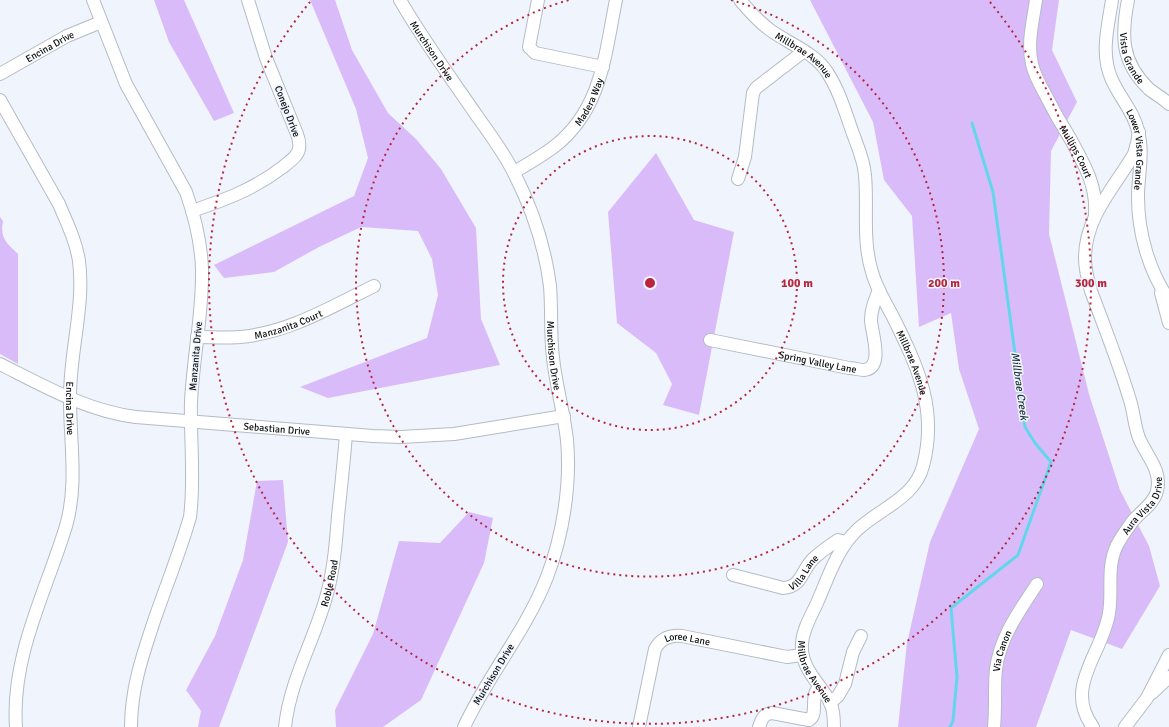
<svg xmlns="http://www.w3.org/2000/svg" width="1169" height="727" font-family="Signika,sans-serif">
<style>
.green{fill:#dabbfa}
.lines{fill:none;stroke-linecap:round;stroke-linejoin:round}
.stream{stroke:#64d6eb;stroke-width:3}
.minor-casing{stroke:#b3bbc7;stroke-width:14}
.minor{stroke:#fff;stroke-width:12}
.ring{fill:none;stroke:#b7263d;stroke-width:2;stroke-dasharray:2 4}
.labels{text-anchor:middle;stroke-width:3;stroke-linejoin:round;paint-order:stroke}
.street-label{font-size:10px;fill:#0b0e12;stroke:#f0f5fd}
.water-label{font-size:11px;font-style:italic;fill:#1b3034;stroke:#f0f5fd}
.centre{fill:#b7263d;stroke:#f0f5fd;stroke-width:2}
.ring-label{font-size:12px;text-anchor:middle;font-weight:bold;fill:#b7263d;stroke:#f0f5fd;stroke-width:3;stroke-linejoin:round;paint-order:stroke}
</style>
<rect width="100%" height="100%" fill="#f0f5fd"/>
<!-- green -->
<path class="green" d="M154,0H184L234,113L214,121L169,42Z
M310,0H335L352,50L388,113L416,139L441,169L476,228L481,319L500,365L328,398L300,387L427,338L438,295L432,259L418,231L361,227L319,247L274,272L224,278L214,265L354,196L368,158L356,109Z
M810,0H1059L1052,50L1077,102L1051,151L1049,234L1089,394L1120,490L1149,546L1160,586L1122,649L1071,630L1036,727H898L907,643L930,542L979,429L959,369L951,313L919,327L912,216L884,180L873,122Z
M656,153L694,220L734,232L699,415L663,405L672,384L656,353L617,323L608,212Z
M0,217L3,221C0,239 6,242 18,254V364L0,354Z
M283,480L288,542L219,727H198L201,711L186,690L215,636L243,560L257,481Z
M469,512L493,518L484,563L421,700L383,727H336L335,710L373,634L399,541L440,543Z"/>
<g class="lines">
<!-- stream -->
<path class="stream" d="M950,727L953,721L957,677L951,608L1018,555L1051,462L1035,443L1025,427L993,192L972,123"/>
<!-- minor casing -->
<g class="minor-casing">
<g id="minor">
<path d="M93,0L126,84L186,192C195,217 201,242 202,269C203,313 193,358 191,402C190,440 195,479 190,517C180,552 166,586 154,621C142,657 131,689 131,727"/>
<path id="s1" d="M400,0C423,40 451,78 477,116C490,134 504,153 514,173C532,208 545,247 550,286C552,310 550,334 553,358C556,386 564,413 567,440C571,485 563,535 547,577C526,631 488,675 464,727"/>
<path d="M538,0L529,47L535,53L603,67"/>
<path id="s2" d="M740,0C749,11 758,21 770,30C788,43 815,53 827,72C839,90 845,111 852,131C857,145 864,160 865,175C868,207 862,240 872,272C876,288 886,303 893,317C918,367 938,410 923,466C915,498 879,509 857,530C837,549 828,578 817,603C811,616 803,629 802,643C800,668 819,682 830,702C834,710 834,719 834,727"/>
<path id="s3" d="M1036,0C1033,21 1027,43 1032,64C1034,74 1039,83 1044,92C1052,108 1061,124 1071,140C1084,164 1097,185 1095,214"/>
<path id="s4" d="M1112,0C1108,27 1100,54 1112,80C1120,98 1134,112 1138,131C1144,153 1138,175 1138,197C1138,233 1149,271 1169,300"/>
<path id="s5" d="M1128,0C1121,36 1121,62 1149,89C1155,94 1163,98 1169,104"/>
<path id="s6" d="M0,74L67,36L101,22"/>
<path id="s7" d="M0,100L59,204C67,223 76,241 79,261C85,307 69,354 70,400C70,442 78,485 66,526C46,592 11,656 16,727"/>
<path id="s8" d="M514,172C528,164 542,156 555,146C602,109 605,54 616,0"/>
<path d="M738,179L745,157L753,93L756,88L804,51"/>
<path d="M192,211C227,199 254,189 283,167C289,162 298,156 299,149C300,143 299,139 297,134L266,58L248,0"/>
<path d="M1161,293L1169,323"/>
<path id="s9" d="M197,337C211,337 226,338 240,337C288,333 331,307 374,286"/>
<path id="s10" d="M710,340L849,368C854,368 859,370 864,370C885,368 871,331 871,320C871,309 875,300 879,290"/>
<path id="s11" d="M0,364C44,386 87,411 136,417L373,436L401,437L454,434L564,416"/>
<path id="s12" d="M733,575L783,588C802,587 801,571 813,559C820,552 829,546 838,540L846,542"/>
<path d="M1152,693L1169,677"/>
<path d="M830,703L838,696L845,684L853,652L861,636"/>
<path id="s13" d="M285,727C290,680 315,639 327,594C334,568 336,542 338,516C341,488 344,461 346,434"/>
<path id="s14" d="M639,727L655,649C661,638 670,635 682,636L787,657L802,655"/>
<path d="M759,727C762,719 763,714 772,713L809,720C819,714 809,698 819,687"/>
<path id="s15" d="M994,727C996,708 994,688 996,669C1000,637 1020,610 1037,584"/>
<path id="s16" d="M1093,727C1063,687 1103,653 1109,613C1113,590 1106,568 1117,545C1121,537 1127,529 1132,522C1140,512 1154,504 1157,491C1162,470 1147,457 1139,438C1134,425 1134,411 1129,397C1118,361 1104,326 1091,291C1088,281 1085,269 1085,258C1085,217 1114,188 1134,154L1137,143L1139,132"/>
<path d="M1125,727L1147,698L1169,655"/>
</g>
</g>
<!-- minor -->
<use href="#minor" class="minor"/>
</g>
<!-- distance rings -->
<g class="ring">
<circle cx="650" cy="283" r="147"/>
<path d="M731 0A294 294 0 1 1 569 0"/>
<path d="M990 2A441 441 0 1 1 310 2"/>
</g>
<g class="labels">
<!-- street labels -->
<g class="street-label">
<text dy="4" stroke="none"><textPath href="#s6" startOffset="57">Encina Drive</textPath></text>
<text dy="4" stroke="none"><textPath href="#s1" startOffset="60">Murchison Drive</textPath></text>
<text dy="4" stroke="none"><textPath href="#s2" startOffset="85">Millbrae Avenue</textPath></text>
<text dy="4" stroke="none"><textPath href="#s5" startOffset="60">Vista Grande</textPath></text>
<text dy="4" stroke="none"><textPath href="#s8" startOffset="105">Madera Way</textPath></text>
<text transform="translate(288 111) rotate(69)" y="4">Conejo Drive</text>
<text dy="4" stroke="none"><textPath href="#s4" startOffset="157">Lower Vista Grande</textPath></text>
<text dy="4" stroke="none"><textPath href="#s3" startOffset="163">Mullins Court</textPath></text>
<text dy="4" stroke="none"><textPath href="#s9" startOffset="93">Manzanita Court</textPath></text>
<text transform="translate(195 356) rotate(-85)" y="4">Manzanita Drive</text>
<text dy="4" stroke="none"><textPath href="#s1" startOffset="396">Murchison Drive</textPath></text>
<text dy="4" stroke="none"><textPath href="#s10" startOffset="110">Spring Valley Lane</textPath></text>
<text dy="4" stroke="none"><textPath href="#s2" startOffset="421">Millbrae Avenue</textPath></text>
<text dy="4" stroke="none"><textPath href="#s7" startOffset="328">Encina Drive</textPath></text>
<text dy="4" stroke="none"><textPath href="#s11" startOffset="288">Sebastian Drive</textPath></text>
<text dy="4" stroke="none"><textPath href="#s16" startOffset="238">Aura Vista Drive</textPath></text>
<text dy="4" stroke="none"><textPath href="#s12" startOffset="79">Villa Lane</textPath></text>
<text dy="4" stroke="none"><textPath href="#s13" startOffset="151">Roble Road</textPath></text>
<text dy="4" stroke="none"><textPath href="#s14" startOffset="117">Loree Lane</textPath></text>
<text dy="4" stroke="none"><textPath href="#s15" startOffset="77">Via Canon</textPath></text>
<text dy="4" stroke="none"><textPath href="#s2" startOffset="780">Millbrae Avenue</textPath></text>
<text transform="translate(493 674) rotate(-59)" y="4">Murchison Drive</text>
</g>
<!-- water labels -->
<g class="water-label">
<text transform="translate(1020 386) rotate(82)" y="4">Millbrae Creek</text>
</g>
</g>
<circle cx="650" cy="283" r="6" class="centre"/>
<g class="ring-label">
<text x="797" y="287">100 m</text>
<text x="944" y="287">200 m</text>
<text x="1091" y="287">300 m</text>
</g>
</svg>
